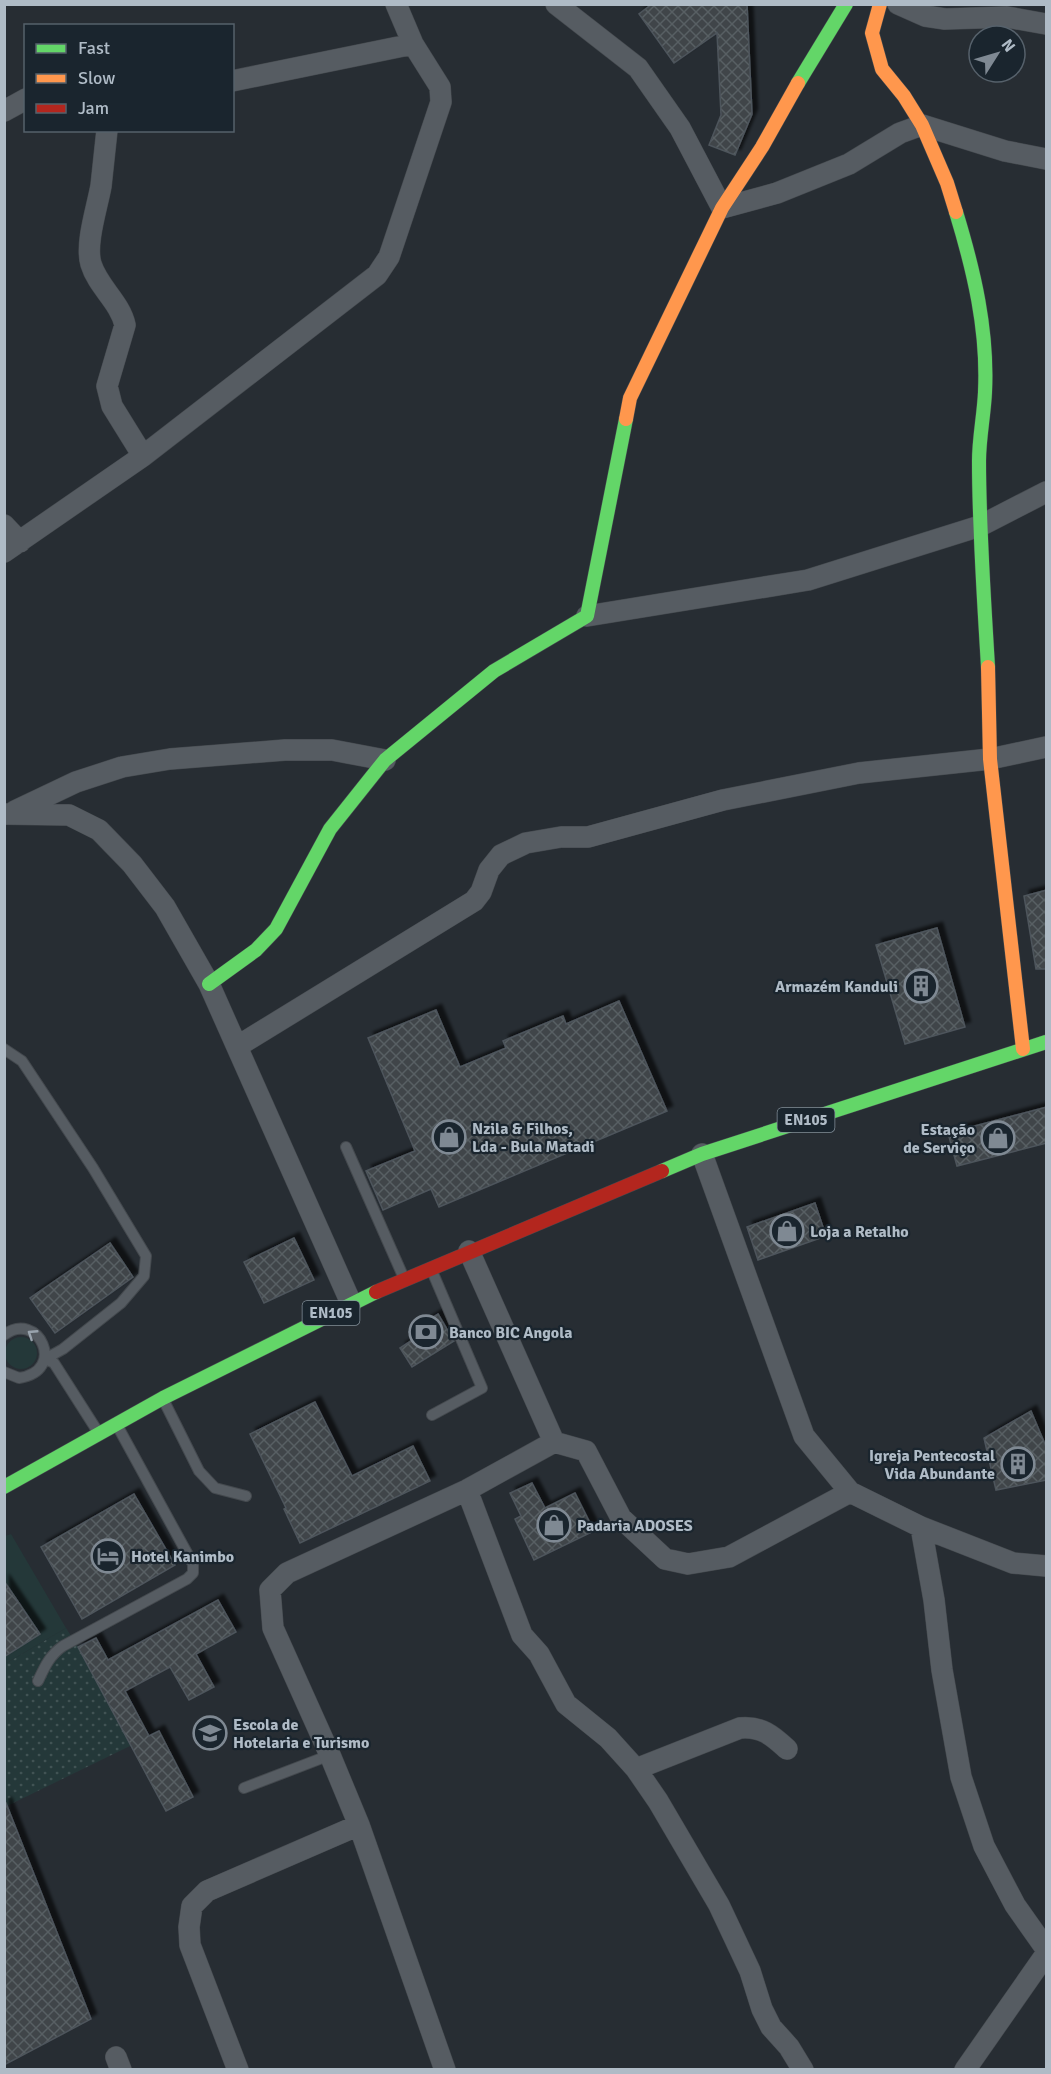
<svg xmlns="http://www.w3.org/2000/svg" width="1051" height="2074" font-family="Signika,sans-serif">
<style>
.grass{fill:url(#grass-dots)}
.green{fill:#243839}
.building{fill:url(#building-cross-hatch);stroke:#4e555c;stroke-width:1.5;filter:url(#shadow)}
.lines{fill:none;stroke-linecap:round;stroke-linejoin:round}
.lane-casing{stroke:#44494e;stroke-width:12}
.street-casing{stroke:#44494e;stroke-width:22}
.fast-casing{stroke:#44494e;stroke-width:15}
.slow-casing{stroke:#44494e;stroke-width:15}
.jam-casing{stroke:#44494e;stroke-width:15}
.lane{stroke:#565c62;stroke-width:10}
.street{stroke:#565c62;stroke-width:21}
.fast{stroke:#63d668;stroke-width:14}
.slow{stroke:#ff974d;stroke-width:14}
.jam{stroke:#b3261e;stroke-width:14}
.oneway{stroke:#99a3ad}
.labels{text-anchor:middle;stroke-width:4.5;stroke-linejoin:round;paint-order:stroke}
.shield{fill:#1a252e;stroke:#828e98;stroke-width:1.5}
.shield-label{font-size:15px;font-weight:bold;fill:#afbbc6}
.poi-label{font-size:16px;font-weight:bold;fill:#afbbc6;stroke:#1a252e;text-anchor:start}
</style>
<defs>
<pattern id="grass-dots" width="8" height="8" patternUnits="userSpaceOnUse" patternTransform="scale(1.5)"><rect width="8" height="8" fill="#243839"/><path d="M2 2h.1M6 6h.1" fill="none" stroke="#415354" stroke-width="1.8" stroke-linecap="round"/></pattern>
<pattern id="building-cross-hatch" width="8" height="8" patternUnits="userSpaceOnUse" patternTransform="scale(1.5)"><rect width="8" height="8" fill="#3f454a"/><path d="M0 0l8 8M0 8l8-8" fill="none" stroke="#585e63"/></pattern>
<filter id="shadow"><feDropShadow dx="5.5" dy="-5.5" stdDeviation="1.5" flood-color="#0009"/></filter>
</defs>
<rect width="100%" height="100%" fill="#272d33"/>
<!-- grass -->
<path class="grass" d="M66,1628L78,1647L132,1745L7,1806L5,1800V1664Z"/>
<!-- green -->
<path class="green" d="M5 1353a16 16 0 1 1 32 0a16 16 0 1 1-32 0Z
M11,1534L66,1628L5,1664L4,1657L39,1634L5,1581V1536Z"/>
<!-- building -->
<path class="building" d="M652,4H747L752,114L735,155L709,145L721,115L717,33L674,63L639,14Z
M1047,890V969H1036L1024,896Z
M937,928L965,1027L905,1044L876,945Z
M619,1001L667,1111L439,1207L431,1189L383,1210L366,1171L415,1151L368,1038L436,1010L460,1067L506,1048L503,1041L563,1016L566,1024Z
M1047,1107V1143L957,1166L948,1133Z
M815,1203L826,1236L758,1260L747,1227Z
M294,1238L314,1280L264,1303L244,1262Z
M110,1243L133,1277L55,1333L30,1298Z
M438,1314L454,1341L412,1367L400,1348L414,1339L409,1332Z
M315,1402L352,1476L413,1446L430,1481L300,1543L284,1509L286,1508L250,1434Z
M1031,1411L1047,1449V1480L996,1490L984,1438Z
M532,1483L545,1508L575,1493L594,1531L534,1560L515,1519L521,1516L510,1493Z
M134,1494L175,1565L82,1619L41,1547Z
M4,1581L40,1634L4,1657Z
M218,1600L236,1632L196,1654L214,1687L189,1700L170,1667L125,1691L149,1736L159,1731L193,1797L166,1811L78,1647L96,1638L108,1660Z
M6,1803L91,2019L4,2065V1804Z"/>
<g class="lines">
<!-- lane casing -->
<g class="lane-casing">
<path id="lane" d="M4,1049L22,1061L93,1168L146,1256L144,1276L121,1303L63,1349L45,1359L54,1363L98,1432
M346,1147L403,1276
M4,1335C38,1309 68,1371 19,1378L4,1372
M164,1401L199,1471L215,1488L246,1496
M432,1415L482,1388L432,1271
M38,1681C45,1666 50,1655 63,1646L187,1579L193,1573V1564L118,1427
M244,1788L330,1755"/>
</g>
<!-- street casing -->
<g class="street-casing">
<path id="street" d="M556,4L638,68L680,128L722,208L777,193L849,164L900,133L922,125L1005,151L1046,159
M898,4L925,16L945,19L1007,17L1046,24
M232,81L413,44
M4,111L26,99
M107,130C105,149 103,168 101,186C97,208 85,244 91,264C98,287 120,302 125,325L107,386L112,406L143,456
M4,525L20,542
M4,552L143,456L377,275L389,257L441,102L440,87L413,44L396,4
M587,616L808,580L980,526L1046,492
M15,811L76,782L122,767L170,759L285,750H332L385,760
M4,814L69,815L99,830L132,864L165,907L209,984L351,1303
M238,1046L474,901L481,892L489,870L501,855L526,843L561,837H588L723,800L859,773L990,759L1046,747
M702,1154L804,1436L850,1492L921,1527L1013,1563L1046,1566
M469,1251L554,1442L586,1451L621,1518L665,1559L688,1564L729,1557L850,1492
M467,1490L522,1635L539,1654L566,1704L608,1738L636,1769L658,1801L719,1905L750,1971L762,2009L771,2027L789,2047L803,2070
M921,1527L934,1600L942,1670L961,1777L984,1846L1015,1905L1046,1949
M636,1769L740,1728C761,1726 772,1735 787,1749
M116,2057L121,2070
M238,2070L190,1945L189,1927L192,1906L207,1891L359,1825
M445,2070L359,1825L330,1755L273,1628L270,1590L287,1573L467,1490L554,1442
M965,2070L1046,1954"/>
</g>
<!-- fast casing -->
<g class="fast-casing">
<path id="fast" d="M798,83L846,4
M956,212C974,271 988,330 985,392C984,415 979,438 979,461C979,529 984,598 988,667
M209,984L256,950L276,929L330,829L385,760L494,671L587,616L626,419
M662,1171L702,1154L1046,1042
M4,1487L163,1398L376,1292"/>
</g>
<!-- slow casing -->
<g class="slow-casing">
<path id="slow" d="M880,4L872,33L882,69L904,96L922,125L947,183L956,212
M626,419L630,398L722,208L762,147L798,83
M988,667L990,759L1023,1049"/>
</g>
<!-- jam casing -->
<g class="jam-casing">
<path id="jam" d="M376,1292L662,1171"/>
</g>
<!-- lane -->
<use href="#lane" class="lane"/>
<!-- street -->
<use href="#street" class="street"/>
<!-- fast -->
<use href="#fast" class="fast"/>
<!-- slow -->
<use href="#slow" class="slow"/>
<!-- jam -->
<use href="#jam" class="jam"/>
</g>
<!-- one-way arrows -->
<defs><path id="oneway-chevron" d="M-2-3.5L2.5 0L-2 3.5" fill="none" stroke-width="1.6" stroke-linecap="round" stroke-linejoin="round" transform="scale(1.5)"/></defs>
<use class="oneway" href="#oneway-chevron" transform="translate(32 1334) rotate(-147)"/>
<!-- icons -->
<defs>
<g id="building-ring" transform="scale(1.725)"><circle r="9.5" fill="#1a252e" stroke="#7f8993" stroke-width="1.5"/><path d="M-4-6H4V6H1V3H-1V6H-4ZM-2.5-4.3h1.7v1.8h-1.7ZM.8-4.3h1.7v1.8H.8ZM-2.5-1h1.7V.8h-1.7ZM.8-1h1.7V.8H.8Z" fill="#7f8993"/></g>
<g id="shop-ring" transform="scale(1.725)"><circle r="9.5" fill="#1a252e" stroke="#7f8993" stroke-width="1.5"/><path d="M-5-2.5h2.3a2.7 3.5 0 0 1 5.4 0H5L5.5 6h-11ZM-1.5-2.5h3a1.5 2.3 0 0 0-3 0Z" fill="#7f8993"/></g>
<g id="bank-ring" transform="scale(1.725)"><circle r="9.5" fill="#1a252e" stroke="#7f8993" stroke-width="1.5"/><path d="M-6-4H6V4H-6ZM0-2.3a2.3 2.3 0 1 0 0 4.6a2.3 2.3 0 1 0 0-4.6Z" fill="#7f8993"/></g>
<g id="hotel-ring" transform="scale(1.725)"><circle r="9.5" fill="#1a252e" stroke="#7f8993" stroke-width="1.5"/><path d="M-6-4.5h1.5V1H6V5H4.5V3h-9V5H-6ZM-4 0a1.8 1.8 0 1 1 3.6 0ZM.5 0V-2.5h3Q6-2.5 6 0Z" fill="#7f8993"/></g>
<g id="school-ring" transform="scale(1.725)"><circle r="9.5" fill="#1a252e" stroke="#7f8993" stroke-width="1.5"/><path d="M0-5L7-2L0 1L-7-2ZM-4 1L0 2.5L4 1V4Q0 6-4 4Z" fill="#7f8993"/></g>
</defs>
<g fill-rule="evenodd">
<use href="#building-ring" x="921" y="986"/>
<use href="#shop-ring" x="449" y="1137"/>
<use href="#shop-ring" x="998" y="1138"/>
<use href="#shop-ring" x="787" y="1231"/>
<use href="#bank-ring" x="426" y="1332"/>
<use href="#building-ring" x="1018" y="1464"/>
<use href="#shop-ring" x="554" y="1525"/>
<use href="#hotel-ring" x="108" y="1556"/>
<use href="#school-ring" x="210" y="1733"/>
</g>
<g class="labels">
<!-- shield labels -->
<g class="shield">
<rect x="777.5" y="1108" width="57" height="24" rx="4.5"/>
<rect x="302.5" y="1301" width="57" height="24" rx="4.5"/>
</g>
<g class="shield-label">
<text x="806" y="1125">EN105</text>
<text x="331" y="1318">EN105</text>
</g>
<!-- poi labels -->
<g class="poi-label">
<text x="898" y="992" text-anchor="end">Armazém Kanduli</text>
<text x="472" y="1134">Nzila &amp; Filhos,<tspan x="472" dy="18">Lda - Bula Matadi</tspan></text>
<text x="975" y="1135" text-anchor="end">Estação<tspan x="975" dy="18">de Serviço</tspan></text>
<text x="810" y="1237">Loja a Retalho</text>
<text x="449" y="1338">Banco BIC Angola</text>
<text x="995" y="1461" text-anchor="end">Igreja Pentecostal<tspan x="995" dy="18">Vida Abundante</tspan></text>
<text x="577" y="1531">Padaria ADOSES</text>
<text x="131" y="1562">Hotel Kanimbo</text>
<text x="233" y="1730">Escola de<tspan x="233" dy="18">Hotelaria e Turismo</tspan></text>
</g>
</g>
<!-- border -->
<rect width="1051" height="2074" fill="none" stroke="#afbbc6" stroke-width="12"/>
<!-- legend -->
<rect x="24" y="24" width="210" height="108" fill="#1a252e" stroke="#56616b" stroke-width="1.5"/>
<rect x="36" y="44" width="30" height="9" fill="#63d668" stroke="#56616b" stroke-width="1.5"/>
<text x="78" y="54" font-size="18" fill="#afbbc6">Fast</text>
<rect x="36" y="74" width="30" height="9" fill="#ff974d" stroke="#56616b" stroke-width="1.5"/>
<text x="78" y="84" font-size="18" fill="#afbbc6">Slow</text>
<rect x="36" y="104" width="30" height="9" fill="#b3261e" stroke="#56616b" stroke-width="1.5"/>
<text x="78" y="114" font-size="18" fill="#afbbc6">Jam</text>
<!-- north arrow -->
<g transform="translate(997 54) rotate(53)"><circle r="28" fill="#1a252e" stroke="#56616b" stroke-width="1.5"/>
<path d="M0-4.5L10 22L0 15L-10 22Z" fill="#7f8993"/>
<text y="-9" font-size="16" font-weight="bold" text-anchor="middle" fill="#afbbc6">N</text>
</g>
</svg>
